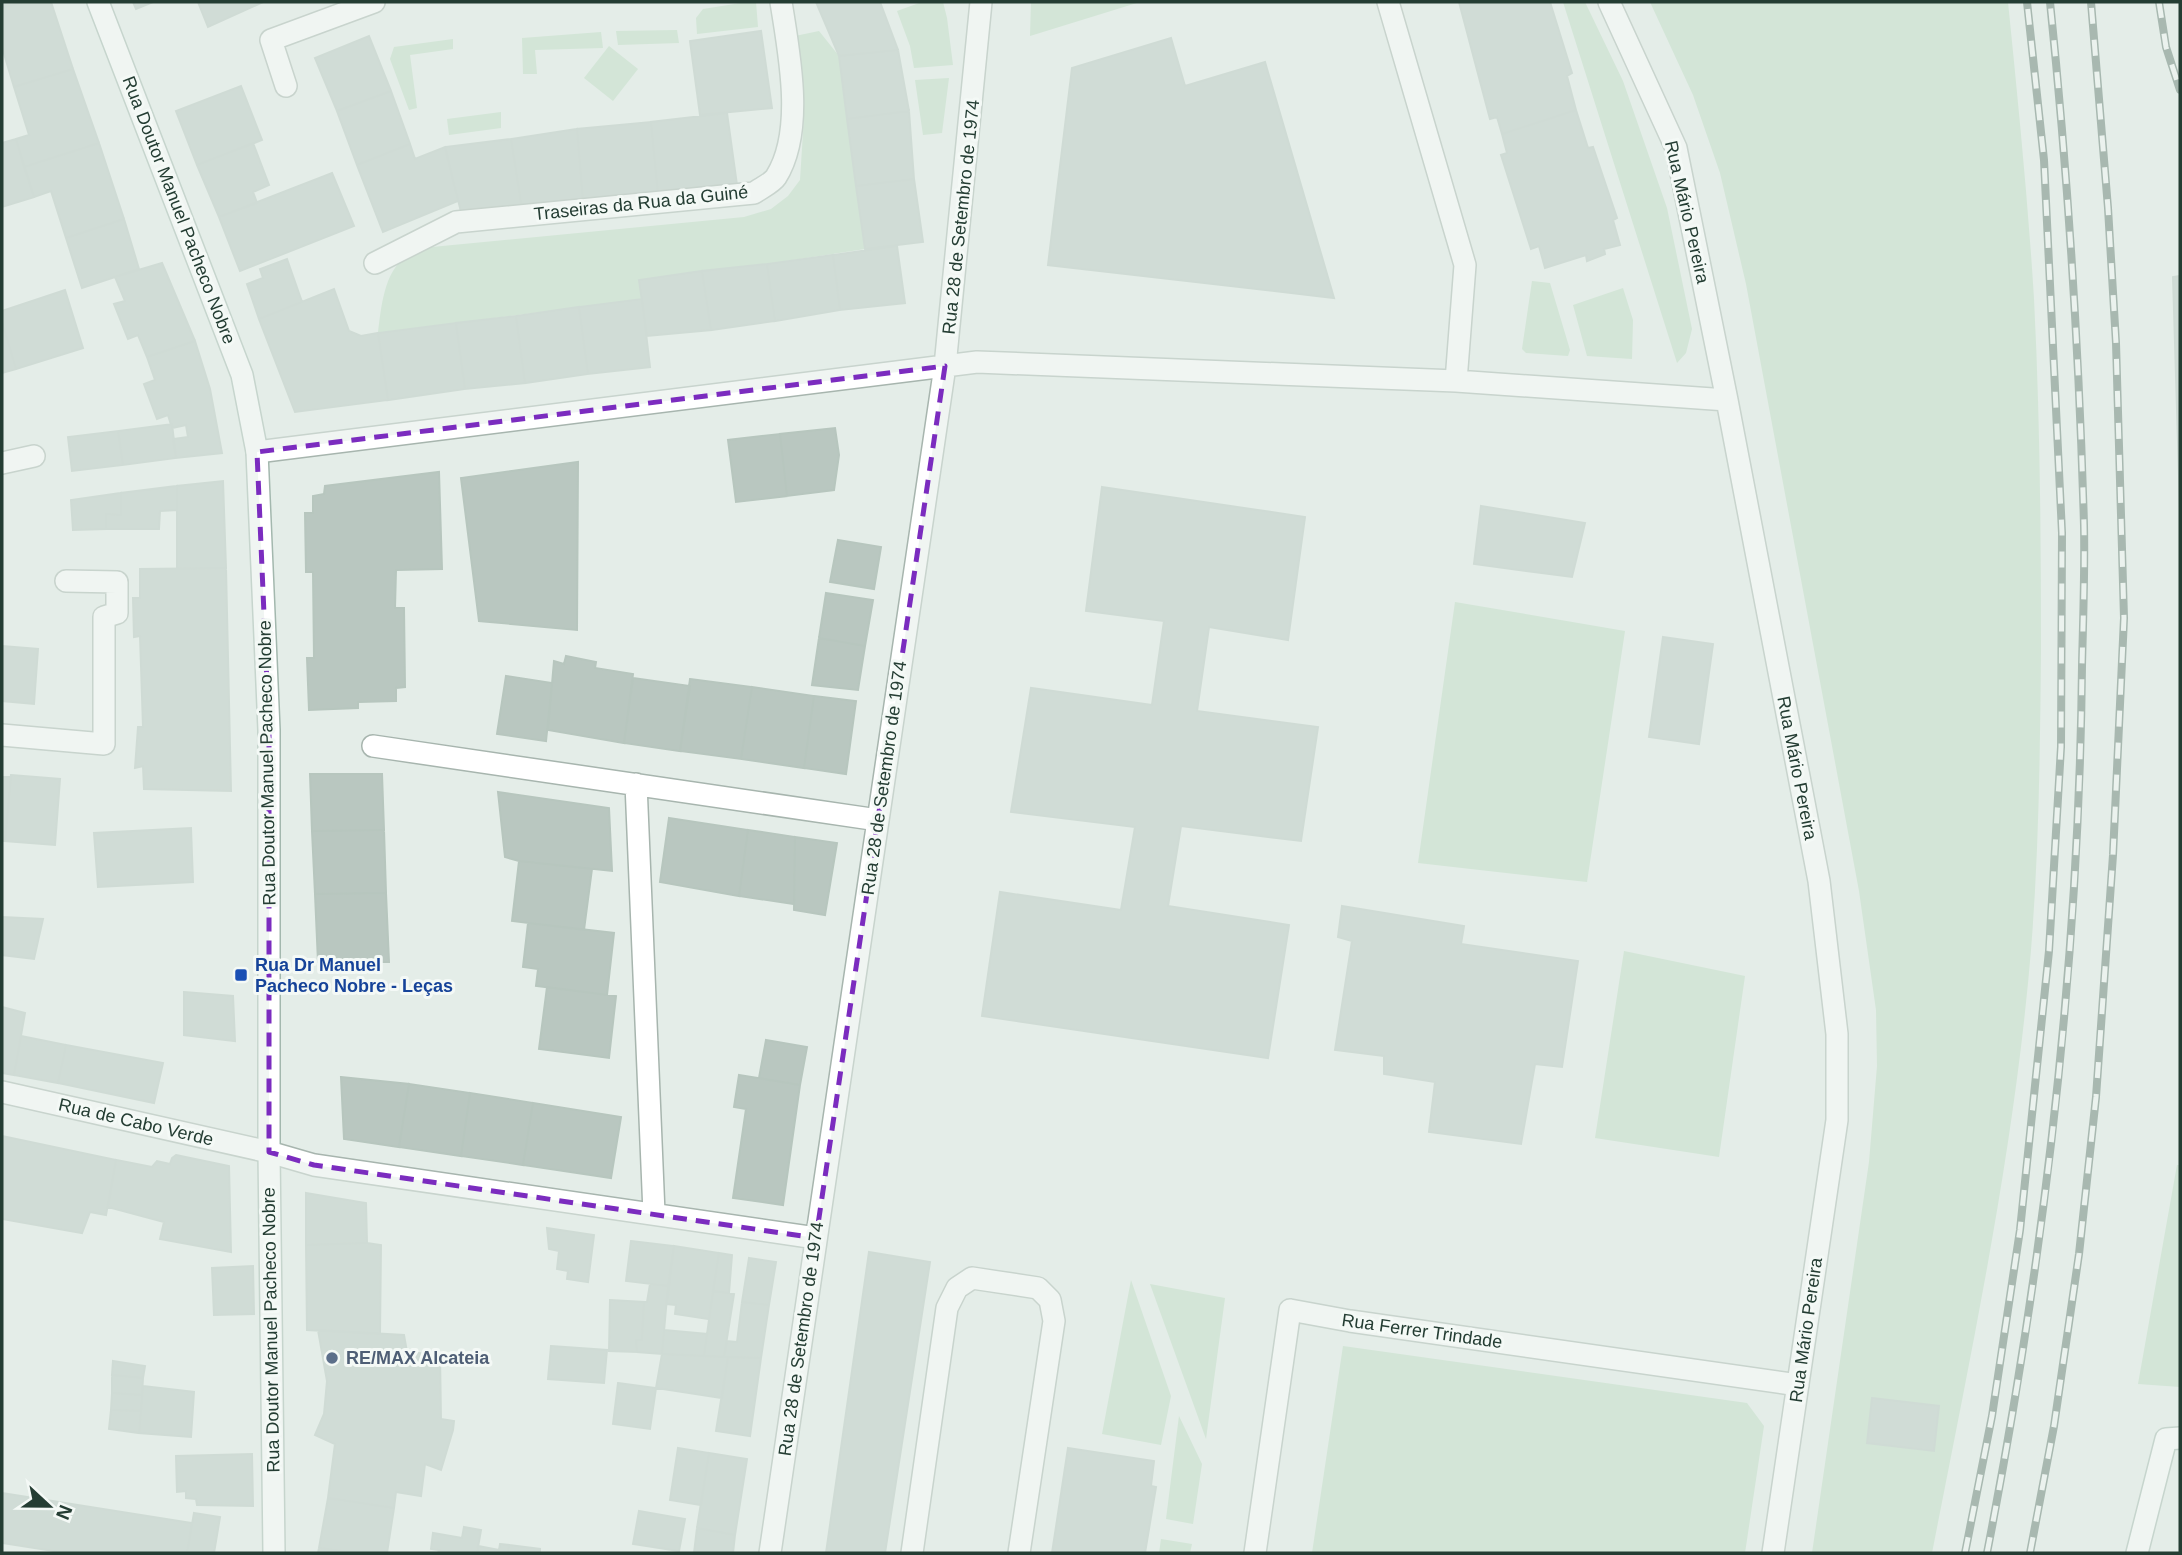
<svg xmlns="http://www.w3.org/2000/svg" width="2182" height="1555" font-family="Helvetica,sans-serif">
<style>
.green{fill:#bedcc3}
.building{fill:#b9c7c0;stroke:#b7c6be;stroke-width:2}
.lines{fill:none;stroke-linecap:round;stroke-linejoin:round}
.street-casing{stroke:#a7b5ae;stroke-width:24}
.secondary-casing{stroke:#a3b8ae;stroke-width:24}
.street{stroke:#fff;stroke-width:21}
.secondary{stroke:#fff;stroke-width:21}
.rail-casing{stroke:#5f796e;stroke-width:8}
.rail{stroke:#f4f9f6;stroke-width:5;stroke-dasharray:16;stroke-linecap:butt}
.marked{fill:none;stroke:#7b2cbf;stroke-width:5;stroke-dasharray:14 9;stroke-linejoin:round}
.transit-dot{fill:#1a4fb4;stroke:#f4f9f6;stroke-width:2.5}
.service-dot{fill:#5c6f8a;stroke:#f4f9f6;stroke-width:2.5}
.labels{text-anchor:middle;stroke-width:6;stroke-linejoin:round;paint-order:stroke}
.street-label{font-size:18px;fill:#243d33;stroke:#f4f9f6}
.transit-label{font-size:18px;font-weight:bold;fill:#164399;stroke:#f4f9f6;text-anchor:start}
.service-label{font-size:18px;font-weight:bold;fill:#4e5e75;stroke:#f4f9f6;text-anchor:start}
</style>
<rect width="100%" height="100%" fill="#e4ede8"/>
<!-- green -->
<path class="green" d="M747,2H756L758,27L697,34L696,18L703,9Z
M922,2H943L947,18L953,65L914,68L910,46L897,11Z
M1031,2H1140L1030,36Z
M1563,2H1585L1623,81L1667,208L1692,329L1686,353L1677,363Z
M1650,2H2008C2018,101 2028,200 2034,299C2040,416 2041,534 2041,652C2040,751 2039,851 2031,950C2014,1153 1971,1353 1932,1553H1812L1869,1162L1877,1066L1876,1010L1859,891L1746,284L1720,173L1693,95Z
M677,30L679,43L618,45L616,31Z
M819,31L839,56L865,249L767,264L640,280L642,299L378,333C381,309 384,271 406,257C413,252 424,250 432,247L744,217L771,209L788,196L800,180L804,117L795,36Z
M601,32L603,48L535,50L537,74H523L522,38Z
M453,39V49L410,55L417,108L409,110L390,59L394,47Z
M609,46L638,69L613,101L584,78Z
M949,78L942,133L923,135L915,80Z
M501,112V128L449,135L447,119Z
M1532,281L1550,283L1570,350L1568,356L1526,353L1522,349Z
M1623,288L1633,320L1632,359L1587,356L1573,305Z
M1455,602L1625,631L1587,882L1418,863Z
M1624,951L1745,976L1719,1157L1595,1138Z
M2177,1165H2180V1387L2138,1384Z
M1131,1280L1171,1396L1161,1445L1102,1434Z
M1150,1284L1225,1298L1206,1439Z
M1343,1346L1747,1403L1764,1426L1745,1553H1312Z
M1179,1416L1202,1464L1193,1524L1166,1519Z
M1161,1539L1192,1544L1190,1553H1159Z"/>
<!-- building -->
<path class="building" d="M2,2H23L2,8Z
M23,2H51L73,69L14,87L2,47V8Z
M133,2H153L136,9Z
M198,2H263L208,27Z
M816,2H880L898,50L839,56Z
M1459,2H1550L1572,73L1567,76L1576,110L1502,134L1497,117L1490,119Z
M761,31L772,108L700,115L690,41Z
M369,36L391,91L337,111L315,58Z
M1171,38L1185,86L1265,62L1334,298L1048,265L1072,68Z
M898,50L909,111L847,119L839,56Z
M73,69L99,143L24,167L16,139L29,135L14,87Z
M241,86L262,140L197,165L176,111Z
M391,91L410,144L357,165L337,111Z
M1576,110L1588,148L1593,147L1617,218L1613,220L1620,245L1604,249L1605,254L1587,261L1586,255L1545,268L1539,246L1531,249L1501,155L1507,153L1502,134Z
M909,111L914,179L856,186L847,119Z
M727,113L737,185L658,194L651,122Z
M651,122L658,194L583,201L577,129Z
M577,129L583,201L522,209L511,139Z
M16,139L34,197L2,207V143Z
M511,139L522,209L462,216L445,147Z
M99,143L124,219L66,238L51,191L34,197L24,167Z
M253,143L269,185L253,192L257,203L219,217L197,165Z
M410,144L415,159L445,147L458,201L383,232L357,165Z
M332,173L354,226L240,271L219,217Z
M914,179L923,242L865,249L856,186Z
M124,219L139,269L82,288L66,238Z
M897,246L905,303L840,310L833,255Z
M833,255L840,310L775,321L767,264Z
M287,259L302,302L259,319L247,284L263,278L260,269Z
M162,263L195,341L147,357L138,335L128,339L114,304L125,301L115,277Z
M767,264L775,321L711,330L702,271Z
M702,271L711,330L647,336L639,280Z
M2180,276V508L2173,277Z
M334,289L349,331L361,336L378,333L388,400L295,412L259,319Z
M65,290L83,348L16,369L2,322V311Z
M642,299L650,367L588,374L579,307Z
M579,307L588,374L525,383L516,316Z
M516,316L525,383L465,389L456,323Z
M2,322L16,369L2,373Z
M456,323L465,389L388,400L378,333Z
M195,341L210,389L222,453L176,458L173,439L188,437L186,425L172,428L168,415L157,419L144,384L155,380L147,357Z
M172,424L176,458L123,465L118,431Z
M835,428L839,455L834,490L787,496L780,434Z
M118,431L123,465L72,471L68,437Z
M780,434L787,496L736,502L728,440Z
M578,462L577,630L479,621L461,478Z
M439,472L442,569L396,570L395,608H404L405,687L396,688V701L358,702V708L309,710L307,658H314L313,572H306L305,513H313V496L324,494L325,486Z
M223,481L226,568L177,569V486Z
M177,486V510L160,511L159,529H106V514L121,515V493Z
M1102,487L1305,517L1288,640L1209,627L1197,711L1318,727L1301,841L1181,826L1168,906L1289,925L1268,1058L982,1016L1000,892L1121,910L1135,827L1011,812L1031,688L1152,705L1164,621L1086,611Z
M121,493V515L106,514V529L73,530L71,500Z
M1481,506L1585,523L1572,577L1474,564Z
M838,540L881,547L874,589L830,582Z
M226,568L231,791L144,789L143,766L135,768L138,727H143L140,636L134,637L133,598H140V569Z
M826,593L873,600L865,646L819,638Z
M1663,637L1713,644L1699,744L1649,737Z
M819,638L865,646L858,690L812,685Z
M2,646L38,649L34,704L2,701Z
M566,656L596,662L595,668L633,674L624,743L548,730L554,661L564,664Z
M506,676L552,683L546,741L497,734Z
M633,678L690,686L680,751L624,743Z
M690,679L752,687L741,759L680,751Z
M752,687L814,696L804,768L741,759Z
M814,696L856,701L846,774L804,768Z
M310,774H382L384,830L312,831Z
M11,775L60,779L55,845L5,841Z
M2,777H11L5,841H2Z
M498,792L609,808L612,871L519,861L505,857Z
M669,818L748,830L739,896L660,882Z
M191,828L193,882L98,887L94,833Z
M384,830L386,893L315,894L312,831Z
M748,830L795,837L794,904L739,896Z
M795,837L837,843L825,915L794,910Z
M519,861L592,869L584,930L512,921Z
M386,893L389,962H318L315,894Z
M1342,906L1464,926L1461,944L1578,961L1562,1067L1535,1064L1521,1144L1429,1132L1435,1082L1384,1074V1056L1335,1050L1352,941L1338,937Z
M2,917L43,919L34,959L2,955Z
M528,923L614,933L607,995L536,986L538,969L523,967Z
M547,987L616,996L609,1058L539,1049Z
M184,992L233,996L235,1041L184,1035Z
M2,1007L25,1013L14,1075L2,1073Z
M21,1036L66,1045L58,1083L14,1075Z
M766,1040L807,1047L800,1085L759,1078Z
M66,1045L163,1063L154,1103L58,1083Z
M739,1075L800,1085L783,1205L733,1198L746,1109L734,1107Z
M341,1077L409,1084L399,1147L344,1139Z
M409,1084L470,1093L461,1156L399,1147Z
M470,1093L533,1103L523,1165L461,1156Z
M533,1103L621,1117L611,1178L523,1165Z
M2,1136L116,1160L106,1215L90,1212L82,1233L2,1219Z
M176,1155L229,1166L231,1252L160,1239L164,1222L108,1207L116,1160L152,1167L157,1161L170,1164L172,1158Z
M306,1193L366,1203L367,1243L306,1245Z
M547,1228L594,1235L588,1282L567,1279L568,1271L557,1269L559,1251L549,1249Z
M631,1241L674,1246L668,1286L626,1281Z
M367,1243L381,1245L380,1334L307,1330L306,1245Z
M674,1246L719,1253L709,1319L675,1314L676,1305L667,1304Z
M869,1252L930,1262L885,1553H826Z
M719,1253L732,1255L729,1293L713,1291Z
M749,1258L776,1262L769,1305L742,1302Z
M253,1266L254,1314L214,1315L212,1268Z
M650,1284L668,1286L662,1354L637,1352L636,1340H642L644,1302H647Z
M713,1291L734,1294L724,1357L704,1356Z
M610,1300L644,1302L642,1340H636L637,1352L609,1351Z
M742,1302L769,1305L761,1358L724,1357L727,1341L737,1342Z
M318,1330L404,1335L407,1352L440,1355L441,1419L454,1421L453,1430L441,1470L425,1464L421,1496L396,1492L394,1508L328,1498L335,1444L315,1435L324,1414L327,1381Z
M664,1330L707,1334L704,1356L662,1354Z
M551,1346L607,1350L604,1383L548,1379Z
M662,1354L728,1357L722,1398L656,1388Z
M728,1357L761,1358L750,1436L716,1431Z
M113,1361L145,1366L143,1378L112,1375Z
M112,1375L143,1378L142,1395L112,1393Z
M618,1383L656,1388L650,1429L613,1424Z
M143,1386L194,1392L191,1437L139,1433Z
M112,1393L142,1395L141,1411L111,1410Z
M1872,1398L1939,1406L1934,1451L1867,1443Z
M111,1410L141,1411L139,1433L109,1429Z
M678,1448L709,1453L701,1505L670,1500Z
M1068,1448L1154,1461L1151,1486L1156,1487L1145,1553H1052Z
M709,1453L747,1459L735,1535L697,1528Z
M252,1454L253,1506L197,1505L196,1499L186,1498V1491L177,1492L176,1456Z
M2,1493L192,1523L187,1553H66L2,1543Z
M328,1498L394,1508L387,1553H355L319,1548Z
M639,1511L685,1519L679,1551L633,1544Z
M194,1513L220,1517L214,1553H187Z
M464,1527L481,1530L477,1553H438L439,1550L431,1549L433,1533L462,1538Z
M697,1528L735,1535L733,1553H694Z
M500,1544L509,1545L508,1553H477L478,1546L499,1550Z
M509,1545L540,1549V1553H508Z
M319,1548L355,1553H318Z"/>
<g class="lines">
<!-- street casing -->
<g class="street-casing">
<path id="street" d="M1388,2L1465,265L1456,381
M1609,2L1676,148L1727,400L1819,881L1837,1034V1120L1773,1553
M286,86L271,40L374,2
M375,263L456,222L754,193C761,188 772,183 776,177C805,131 789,53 781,2
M257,452L977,362L1456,381L1727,400
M2,463L34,456
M2,735L104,744V617L117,613V582L66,581
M373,746L878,820
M636,784L654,1213
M2,1092L269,1152L314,1165L816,1238
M770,1553L945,366L981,2
M912,1553L947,1308L957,1288L972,1278L1038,1288L1050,1300L1054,1321L1019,1553
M1255,1553L1290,1310L1350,1321L1798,1385"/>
</g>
<!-- secondary casing -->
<g class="secondary-casing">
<path id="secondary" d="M98,2L242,375L257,452L269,730V1152L274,1553
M2137,1553L2166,1439L2180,1438"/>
</g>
<!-- street -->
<use href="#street" class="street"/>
<!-- secondary -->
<use href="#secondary" class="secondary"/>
<!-- rail casing -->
<g class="rail-casing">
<path id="rail" d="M2159,2L2166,47L2180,90
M1965,1553L1992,1416L2020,1230L2049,951L2061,747L2062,533L2044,160L2027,2
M1987,1553C2044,1260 2079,965 2082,666C2083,620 2085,572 2084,525C2079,351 2068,176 2050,2
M2030,1553L2054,1426L2079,1254L2096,1097L2113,855L2124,618L2116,343L2108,208L2091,2"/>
</g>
<!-- rail -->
<use href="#rail" class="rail"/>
</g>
<!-- marked area -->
<path d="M0 0H2182V1555H0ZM945,366L816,1238L314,1165L269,1152V730L257,452Z" fill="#e4ede8" fill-opacity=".55" fill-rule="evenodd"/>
<path class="marked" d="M945,366L816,1238L314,1165L269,1152V730L257,452Z"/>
<!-- markers -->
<rect class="transit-dot" x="234" y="968" width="14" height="14" rx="3.5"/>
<circle class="service-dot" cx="332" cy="1358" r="7"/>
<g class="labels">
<!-- street labels -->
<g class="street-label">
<text transform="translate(641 203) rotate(-6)" y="6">Traseiras da Rua da Guiné</text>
<text transform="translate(179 210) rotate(69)" y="6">Rua Doutor Manuel Pacheco Nobre</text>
<text transform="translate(1687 212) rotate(77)" y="6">Rua Mário Pereira</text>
<text transform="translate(961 217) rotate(-84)" y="6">Rua 28 de Setembro de 1974</text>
<text transform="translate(267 763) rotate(-91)" y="6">Rua Doutor Manuel Pacheco Nobre</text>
<text transform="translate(1797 768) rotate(79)" y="6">Rua Mário Pereira</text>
<text transform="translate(884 778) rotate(-82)" y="6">Rua 28 de Setembro de 1974</text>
<text transform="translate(136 1122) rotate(13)" y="6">Rua de Cabo Verde</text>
<text transform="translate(271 1330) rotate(-91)" y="6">Rua Doutor Manuel Pacheco Nobre</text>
<text transform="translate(1806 1330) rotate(-82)" y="6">Rua Mário Pereira</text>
<text transform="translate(1422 1331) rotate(8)" y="6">Rua Ferrer Trindade</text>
<text transform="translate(801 1339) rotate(-82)" y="6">Rua 28 de Setembro de 1974</text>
</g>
<!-- transit labels -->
<g class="transit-label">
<text x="255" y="971">Rua Dr Manuel<tspan x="255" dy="21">Pacheco Nobre - Leças</tspan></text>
</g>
<!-- service labels -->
<g class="service-label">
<text x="346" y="1364">RE/MAX Alcateia</text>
</g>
</g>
<!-- border -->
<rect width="2182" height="1555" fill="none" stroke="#243d33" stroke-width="7"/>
<!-- north arrow -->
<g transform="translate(49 1506) rotate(112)" stroke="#f4f9f6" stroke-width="5" paint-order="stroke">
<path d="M0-5L12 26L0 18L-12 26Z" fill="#243d33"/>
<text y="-10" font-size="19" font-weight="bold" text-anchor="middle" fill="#243d33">N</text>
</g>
</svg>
